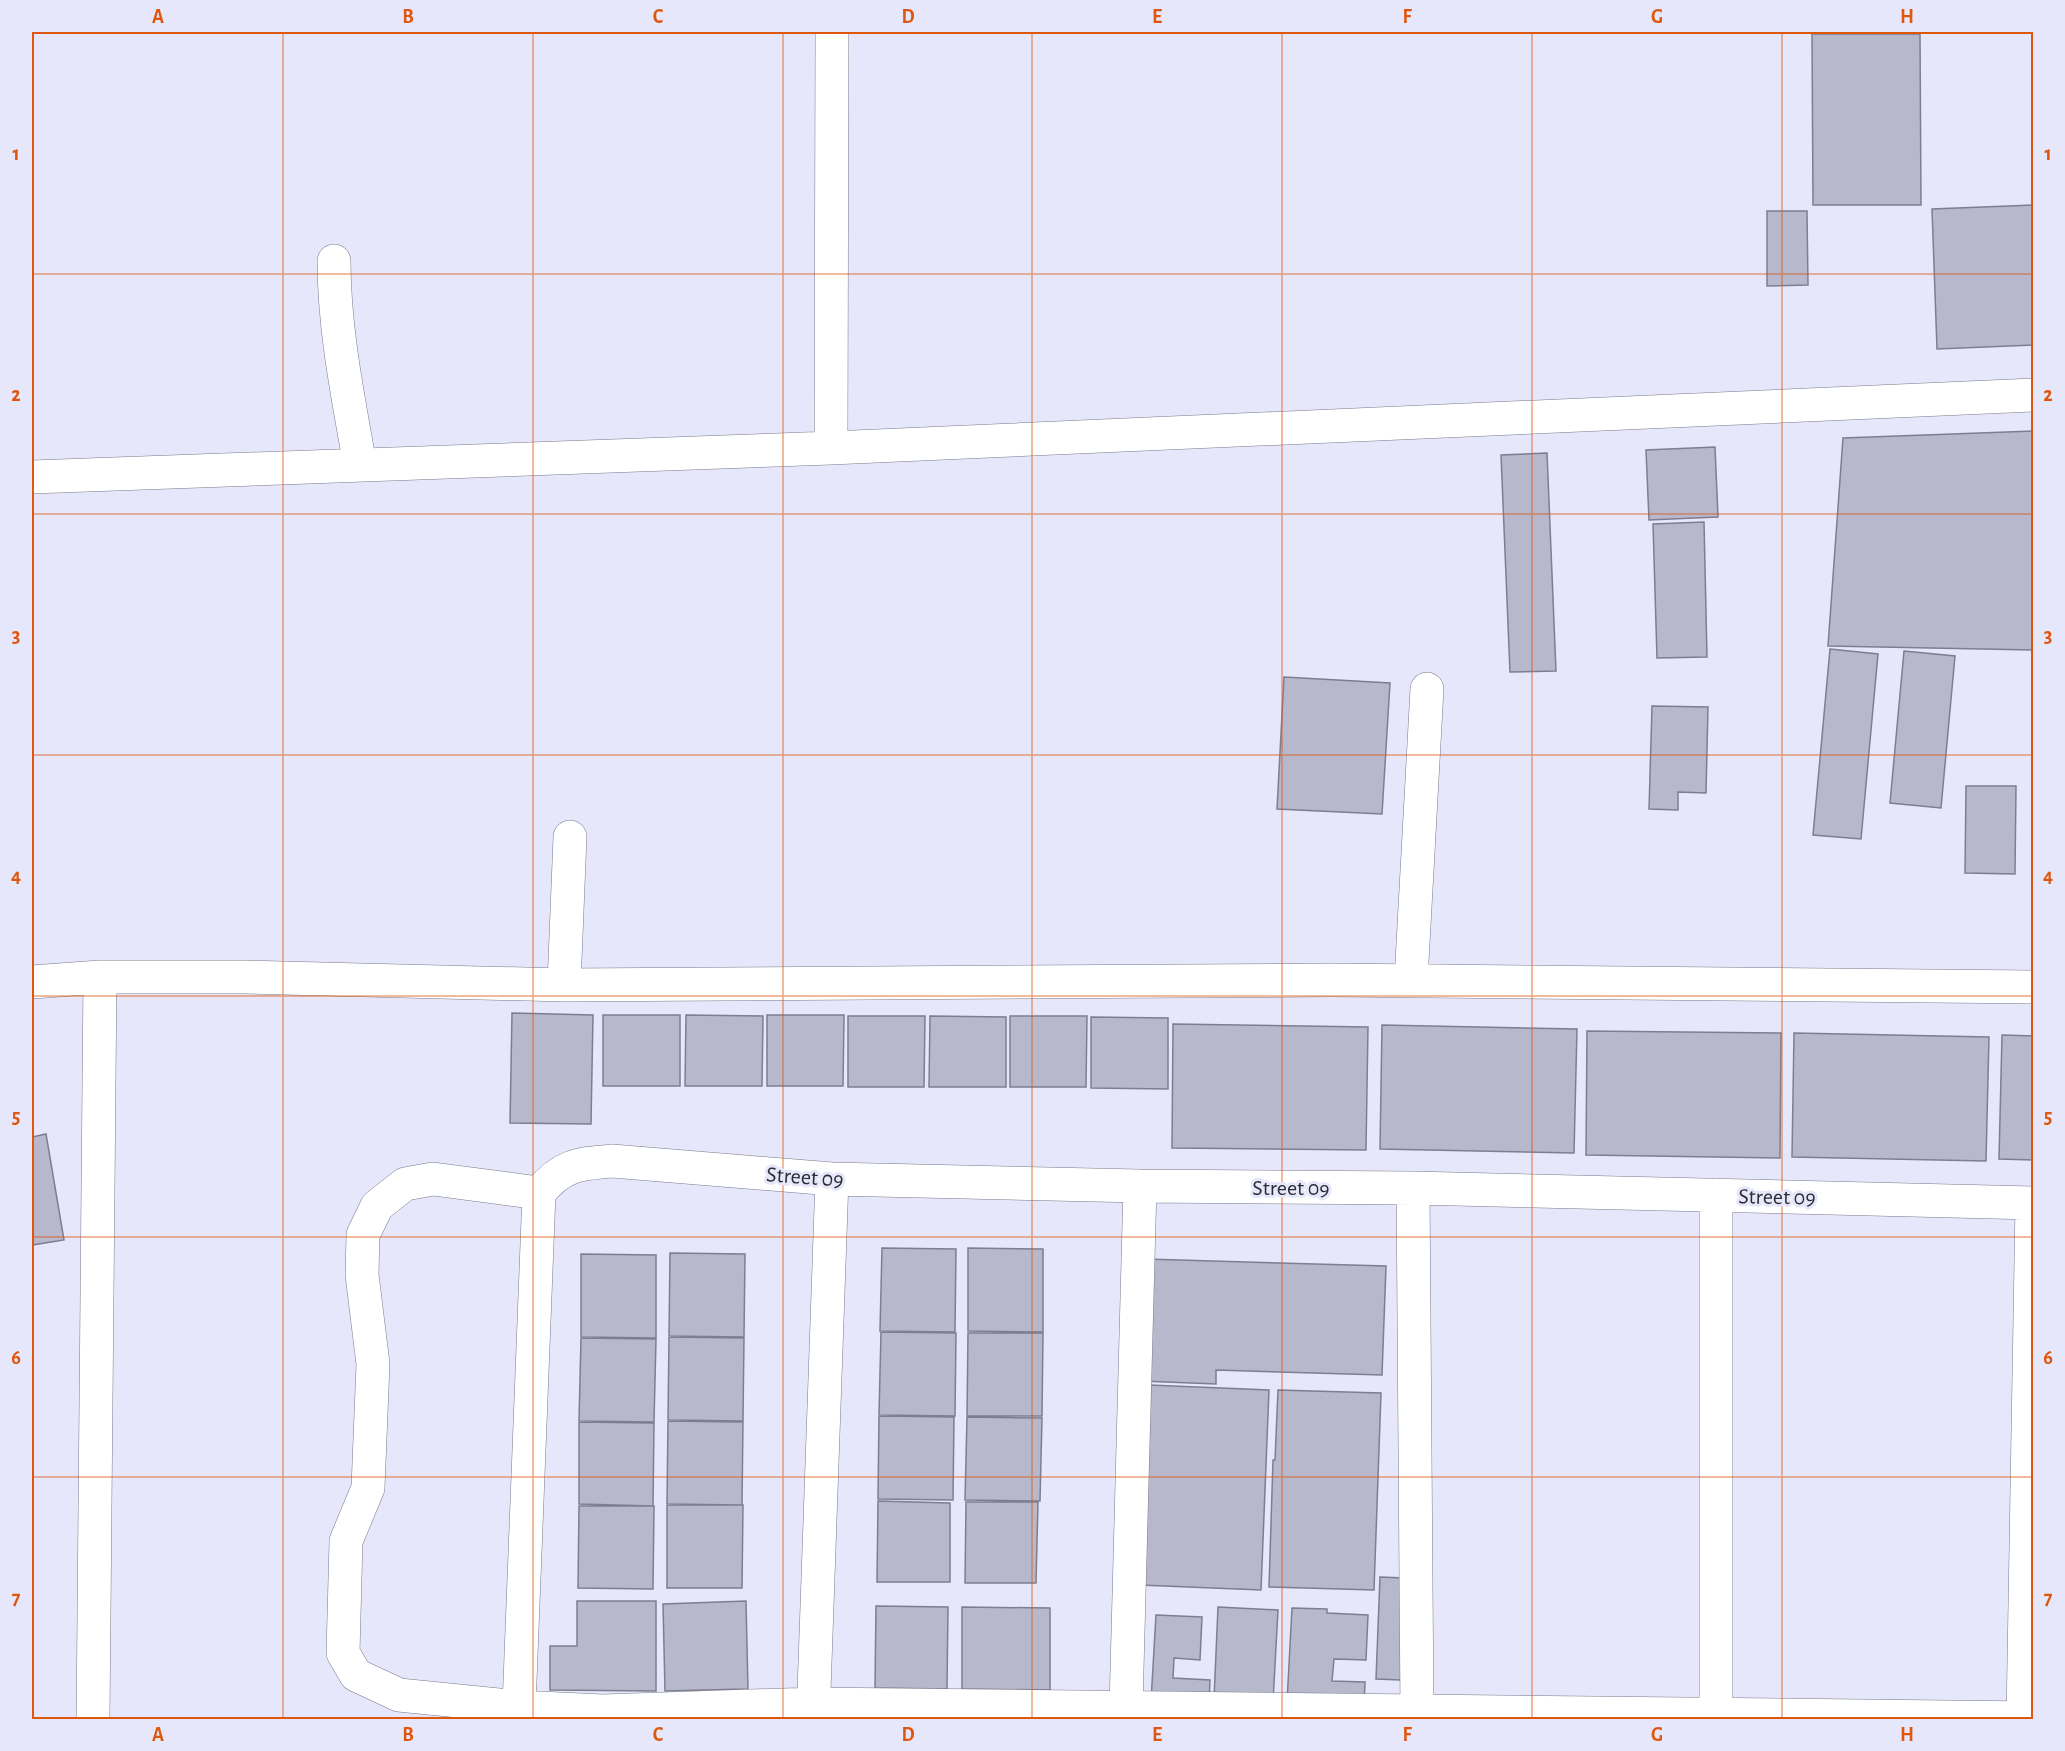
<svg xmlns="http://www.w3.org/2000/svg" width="2065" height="1751" font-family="'Alegreya Sans',sans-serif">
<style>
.building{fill:#b7b8cb;stroke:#7d7e8f;stroke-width:1.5}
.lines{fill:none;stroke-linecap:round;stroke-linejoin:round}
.minor-casing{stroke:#797a8b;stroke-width:34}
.minor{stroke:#fff;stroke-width:33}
.grid{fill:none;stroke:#df570e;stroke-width:1.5;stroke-opacity:0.55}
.labels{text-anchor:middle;stroke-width:6;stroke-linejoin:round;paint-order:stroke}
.street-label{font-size:22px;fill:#2b2b32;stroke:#e6e7fa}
.neatline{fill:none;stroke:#df570e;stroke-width:2}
.grid-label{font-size:20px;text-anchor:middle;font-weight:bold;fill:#df570e}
</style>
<rect width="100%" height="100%" fill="#e6e7fa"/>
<!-- building -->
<path class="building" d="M1812,34H1920L1921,205H1813Z
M2034,205V345L1937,349L1932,209Z
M1767,211H1807L1808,285L1767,286Z
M2034,431V650L1828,646L1843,438Z
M1715,447L1718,517L1649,520L1646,450Z
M1547,453L1556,671L1510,672L1501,455Z
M1704,522L1707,657L1657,658L1653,524Z
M1830,649L1878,654L1861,839L1813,835Z
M1904,651L1955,656L1941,808L1890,803Z
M1284,677L1390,683L1382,814L1277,809Z
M1652,706L1708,707L1706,793L1678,792V810L1649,809Z
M1966,786H2016L2015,874L1965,873Z
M512,1013L593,1015L591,1124L510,1123Z
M603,1015H680V1086H603Z
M686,1015L763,1016L762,1086H685Z
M767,1015H844L843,1086H767Z
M848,1016H925L924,1087H848Z
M930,1016L1006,1017V1087H929Z
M1010,1016H1087L1086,1087H1010Z
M1091,1017L1168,1018V1089L1091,1088Z
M1173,1024L1368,1027L1366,1150L1172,1148Z
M1382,1025L1577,1029L1574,1153L1380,1149Z
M1587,1031L1781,1033L1780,1158L1586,1155Z
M1794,1033L1989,1037L1986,1161L1792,1157Z
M2002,1035L2034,1036V1160L1999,1159Z
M46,1134L64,1240L32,1245V1137Z
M882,1248L956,1249L955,1332L880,1331Z
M968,1248L1043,1249V1332L968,1331Z
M670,1253L745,1254L744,1337L669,1336Z
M581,1254L656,1255V1338L581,1337Z
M1145,1259L1386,1266L1382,1375L1216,1370V1384L1141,1381Z
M881,1332L956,1333L955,1416L879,1415Z
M968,1333H1043L1042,1416H967Z
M669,1337L744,1338L743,1421L668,1420Z
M581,1338L656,1339L654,1422L579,1421Z
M1149,1385L1269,1390L1261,1590L1140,1585Z
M1278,1390L1381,1393L1374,1590L1269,1587L1273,1460H1275Z
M879,1416L954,1417L953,1500L878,1499Z
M967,1417L1042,1418L1040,1501L965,1500Z
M668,1421L743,1422L742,1505L667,1504Z
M579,1422L654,1423L653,1506L579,1504Z
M878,1501L950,1503V1582H877Z
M966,1502H1038L1036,1583H965Z
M667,1505H743L742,1588H667Z
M579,1506H654L653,1589L578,1588Z
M1380,1577L1404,1578L1401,1680L1376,1679Z
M577,1601H656V1691L550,1690V1646H577Z
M746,1601L748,1689L665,1691L663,1604Z
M876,1606L948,1607L947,1689L875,1688Z
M962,1607L1050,1608V1690L962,1689Z
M1218,1607L1278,1610L1273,1702L1214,1699Z
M1292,1608L1327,1609V1613L1368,1615L1366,1660L1334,1659L1332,1681L1365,1682L1364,1706L1287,1702Z
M1156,1615L1202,1617L1200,1660L1174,1658L1173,1678L1210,1680L1209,1703L1151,1701Z"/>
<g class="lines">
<!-- minor casing -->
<g class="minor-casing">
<path id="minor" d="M334,261C334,329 348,397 360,465
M831,448L832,32
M32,477L831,448L2034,395
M1411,980L1427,689
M32,982L100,977H244L564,985L1331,980L2034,987
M564,985L570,837
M1413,1188L1417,1712
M1716,1195V1715
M2034,1203L1413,1188L1140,1186L832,1179L612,1161C577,1164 562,1165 539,1193L519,1707L602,1711L813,1704L2034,1718
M519,1707L399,1695L356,1675L343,1653L346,1541L368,1488L373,1364L362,1275L363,1235L377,1206L405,1184L433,1179L539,1193
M1126,1707L1140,1186
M2023,1718L2032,1203
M93,1720L100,977
M813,1720L832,1179"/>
</g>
<!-- minor -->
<use href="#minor" class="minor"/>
</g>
<!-- grid -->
<path class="grid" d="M283,32V1720M533,32V1720M783,32V1720M1032,32V1720M1282,32V1720M1532,32V1720M1782,32V1720M32,274H2034M32,514H2034M32,755H2034M32,996H2034M32,1237H2034M32,1477H2034"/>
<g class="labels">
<!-- street labels -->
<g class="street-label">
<text transform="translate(805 1176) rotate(4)" y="8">Street 09</text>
<text x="1291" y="1195">Street 09</text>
<text transform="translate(1777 1196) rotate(1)" y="8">Street 09</text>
</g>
</g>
<!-- border -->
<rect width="2065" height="1751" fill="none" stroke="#e6e7fa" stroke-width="66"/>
<rect x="33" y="33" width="1999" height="1685" class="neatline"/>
<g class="grid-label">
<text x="158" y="23">A</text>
<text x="408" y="23">B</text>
<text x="658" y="23">C</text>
<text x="908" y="23">D</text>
<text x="1157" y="23">E</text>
<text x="1407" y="23">F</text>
<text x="1657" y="23">G</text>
<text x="1907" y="23">H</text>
<text x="16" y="160">1</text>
<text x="2048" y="160">1</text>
<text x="16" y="401">2</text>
<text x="2048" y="401">2</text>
<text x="16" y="642">3</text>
<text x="2048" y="642">3</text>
<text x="16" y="882">4</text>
<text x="2048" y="882">4</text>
<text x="16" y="1123">5</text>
<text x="2048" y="1123">5</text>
<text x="16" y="1364">6</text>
<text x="2048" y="1364">6</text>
<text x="16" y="1604">7</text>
<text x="2048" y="1604">7</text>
<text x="158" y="1741">A</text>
<text x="408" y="1741">B</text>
<text x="658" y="1741">C</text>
<text x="908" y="1741">D</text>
<text x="1157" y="1741">E</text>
<text x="1407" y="1741">F</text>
<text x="1657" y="1741">G</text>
<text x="1907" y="1741">H</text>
</g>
</svg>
